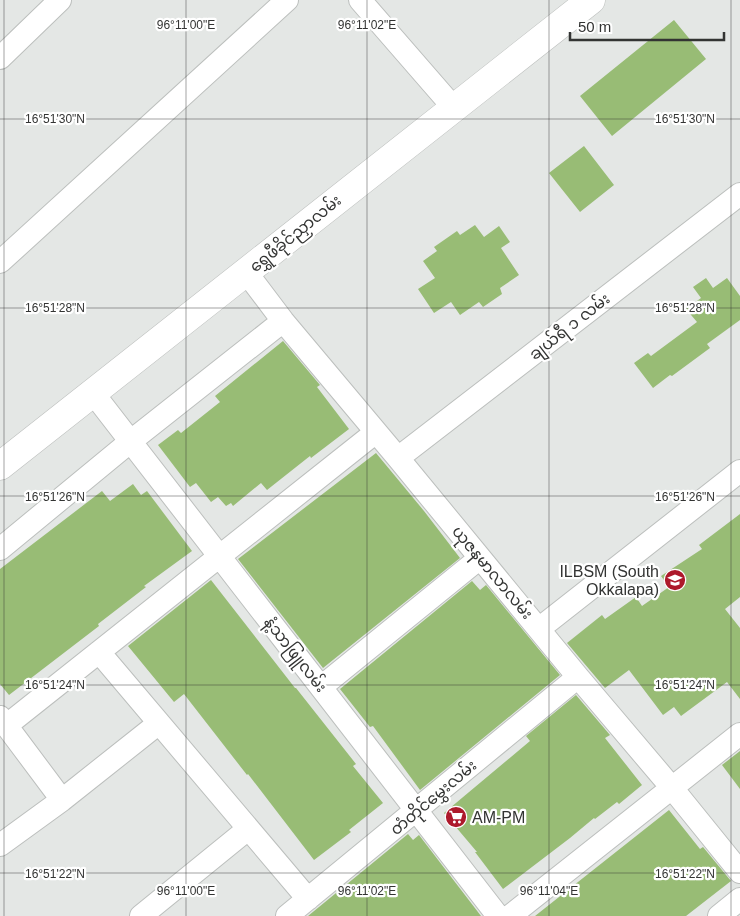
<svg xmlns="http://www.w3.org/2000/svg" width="740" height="916" font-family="Helvetica,'Noto Sans Myanmar',sans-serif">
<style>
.building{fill:#98bc75}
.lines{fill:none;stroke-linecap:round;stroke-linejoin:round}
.minor-casing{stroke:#bcbfbd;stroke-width:24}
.tertiary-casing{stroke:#bcbfbd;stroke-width:29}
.minor{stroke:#fff;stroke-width:22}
.tertiary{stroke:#fff;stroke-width:28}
.ticks{fill:none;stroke:#333433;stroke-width:1;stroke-opacity:0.45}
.labels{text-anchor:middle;stroke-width:4.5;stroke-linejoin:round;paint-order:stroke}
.street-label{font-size:16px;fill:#333433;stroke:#fff}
.poi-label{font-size:16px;fill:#333433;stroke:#fff;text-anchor:end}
.ticks-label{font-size:12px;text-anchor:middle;fill:#333433;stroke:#fff;stroke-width:4.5;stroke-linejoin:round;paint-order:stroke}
</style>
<rect width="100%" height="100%" fill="#e4e7e5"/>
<!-- building -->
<path class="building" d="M674,20L706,59L612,136L580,96Z
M584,146L614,185L580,212L549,173Z
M475,225L484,237L499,226L510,242L501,248L519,275L500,288L502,294L483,307L479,302L460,315L451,302L434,313L418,289L435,278L423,261L437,251L434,247L457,231L460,235Z
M706,278L713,288L727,278L740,296V320L707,344L710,348L672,376L670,375L653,388L634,363L648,353L651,356L697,322L686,309L701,298L693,287Z
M283,341L320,385L317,387L349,429L311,458L310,456L267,490L261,483L233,506L231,503L226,506L218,497L211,502L196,483L190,487L158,445L178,430L181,433L220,402L215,396Z
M376,453L424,511L460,558L323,668L238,559Z
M133,484L141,495L147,491L192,551L144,586L146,587L98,624L99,626L9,695L0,684V569L102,491L110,501Z
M740,514V597L725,609L740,628V699L727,682L681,716L674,707L663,715L629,670L605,688L567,643L602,615L605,619L636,597L642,606L669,587L661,576L702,549L699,545Z
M211,580L295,688H296L356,764L353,766L383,803L349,830L351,832L314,860L248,774L247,775L184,694L174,702L128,646Z
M472,581L480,590L486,585L560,675L420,790L373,726L370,727L340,689Z
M576,695L610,735L605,738L642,785L619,804L617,802L595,819L594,818L570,838L503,889L475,852H477L444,813L530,741L526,736Z
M740,751V789L722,765Z
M669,810L700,849L703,847L731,881L686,916H535Z
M408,834L413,840L419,835L481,916H308Z"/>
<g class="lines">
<!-- minor casing -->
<g class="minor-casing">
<path id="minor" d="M360,0L453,107
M0,58L60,0
M0,262L287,0
M246,272L283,321L398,458L578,677L672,788L740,872
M93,393L498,916
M398,458L740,194
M0,549L131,441L283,321
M540,628L740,471
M99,652L308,899
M321,687L480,558
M0,717L62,800
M7,725L376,432
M0,845L62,800L159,723
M141,916L248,829
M287,916L578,677
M510,916L740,734
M719,916L740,899"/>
</g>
<!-- tertiary casing -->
<g class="tertiary-casing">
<path id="tertiary" d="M0,466L591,0"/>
</g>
<!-- minor -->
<use href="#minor" class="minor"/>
<!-- tertiary -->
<use href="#tertiary" class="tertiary"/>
</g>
<!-- ticks -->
<path class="ticks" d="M4,0V916M186,0V916M367,0V916M549,0V916M731,0V916M0,119H740M0,308H740M0,496H740M0,685H740M0,873H740"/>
<!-- icons -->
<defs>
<g id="school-disc" transform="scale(1.125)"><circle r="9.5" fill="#ad192b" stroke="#fff"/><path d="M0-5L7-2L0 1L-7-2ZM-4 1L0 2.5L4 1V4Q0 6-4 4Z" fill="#fff"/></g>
<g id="supermarket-disc" transform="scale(1.125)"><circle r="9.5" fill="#ad192b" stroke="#fff"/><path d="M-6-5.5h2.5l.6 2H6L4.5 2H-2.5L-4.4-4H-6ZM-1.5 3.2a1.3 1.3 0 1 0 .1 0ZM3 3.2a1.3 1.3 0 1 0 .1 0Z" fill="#fff"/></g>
</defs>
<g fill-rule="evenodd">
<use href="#school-disc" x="675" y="580"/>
<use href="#supermarket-disc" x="456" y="817"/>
</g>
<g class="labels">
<!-- street labels -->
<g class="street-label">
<text transform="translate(295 233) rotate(-39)" y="6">ရွှေဖီခိုင်ညှာလမ်း</text>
<text transform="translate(569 326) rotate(-38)" y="6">ချယ်ရီ ၁ လမ်း</text>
<text transform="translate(493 572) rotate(50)" y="6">ယုဇနမာလာလမ်း</text>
<text transform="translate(296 654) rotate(52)" y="6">နံ့သာဖြူလမ်း</text>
<text transform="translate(433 797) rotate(-40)" y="6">တံတိုင်မွှေးလမ်း</text>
</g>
<!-- poi labels -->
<g class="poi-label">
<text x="659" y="577">ILBSM (South<tspan x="659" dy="18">Okkalapa)</tspan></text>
<text x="472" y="823" text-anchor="start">AM-PM</text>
</g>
</g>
<g class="ticks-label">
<text x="186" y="29">96°11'00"E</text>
<text x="367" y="29">96°11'02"E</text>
<text x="55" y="123">16°51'30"N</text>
<text x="685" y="123">16°51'30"N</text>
<text x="55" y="312">16°51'28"N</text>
<text x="685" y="312">16°51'28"N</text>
<text x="55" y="501">16°51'26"N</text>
<text x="685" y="501">16°51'26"N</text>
<text x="55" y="689">16°51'24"N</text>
<text x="685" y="689">16°51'24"N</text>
<text x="55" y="878">16°51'22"N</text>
<text x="685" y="878">16°51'22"N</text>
<text x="186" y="895">96°11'00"E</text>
<text x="367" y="895">96°11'02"E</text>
<text x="549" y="895">96°11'04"E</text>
</g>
<!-- scale -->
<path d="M570 32v8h154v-8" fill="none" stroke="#333433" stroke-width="2.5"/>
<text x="578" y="32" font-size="15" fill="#333433" stroke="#ffffff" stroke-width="4" paint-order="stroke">50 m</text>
</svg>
